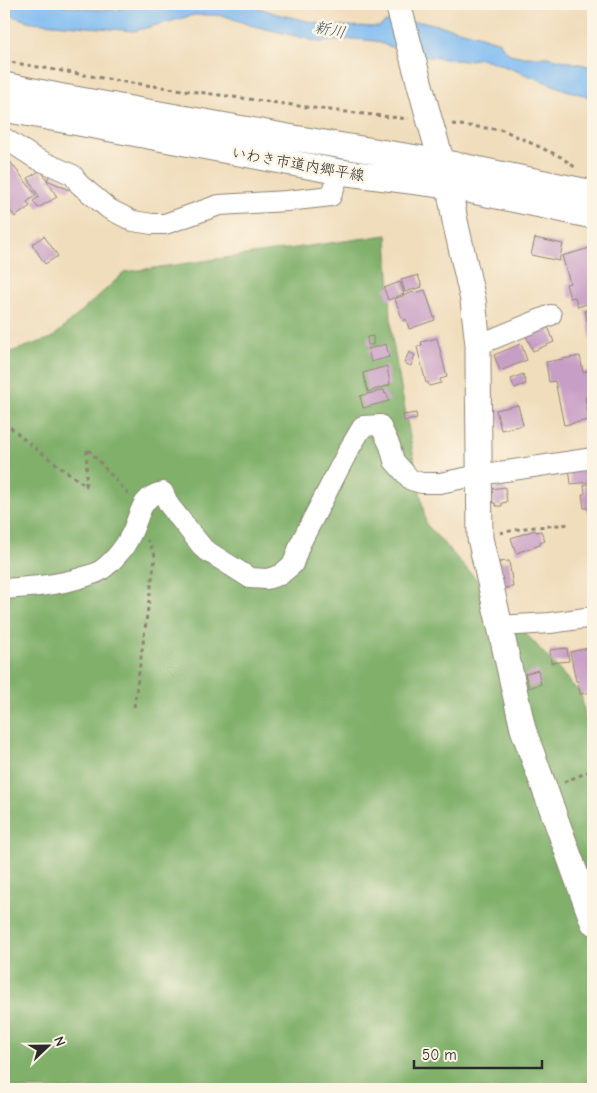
<svg xmlns="http://www.w3.org/2000/svg" width="597" height="1093" font-family="'Comic Neue','Klee One',sans-serif">
<style>
.forest{fill:#80b06a;stroke:#566e4a}
.water{fill:#80bcf2;stroke:#56748e}
.building{fill:#c79ec5}
.lines{fill:none;stroke-linecap:round;stroke-linejoin:round}
.minor-casing{stroke:#8e8474;stroke-width:22}
.tertiary-casing{stroke:#8e8474;stroke-width:27}
.path{stroke:#8e8474;stroke-width:3;stroke-dasharray:4 4;stroke-linecap:butt}
.minor{stroke:#fff;stroke-width:20}
.tertiary{stroke:#fff;stroke-width:25}
.labels{text-anchor:middle;stroke-width:5;stroke-linejoin:round;paint-order:stroke}
.street-label{font-size:15px;fill:#2b2b2b;stroke:#fcf5e5}
.water-label{font-size:16px;font-style:italic;fill:#445667;stroke:#fcf5e5}
</style>
<rect width="100%" height="100%" fill="#fcf5e5"/>
<filter id="ink" filterUnits="userSpaceOnUse"><feTurbulence type="fractalNoise" baseFrequency=".02" numOctaves="2"/><feDisplacementMap in="SourceGraphic" scale="10" xChannelSelector="R" yChannelSelector="G"/><feConvolveMatrix kernelMatrix="1 2 1 2 8 2 1 2 1" color-interpolation-filters="sRGB"/></filter>
<filter id="wash" filterUnits="userSpaceOnUse"><feTurbulence type="fractalNoise" baseFrequency=".0096" numOctaves="4" result="noise"/><feDisplacementMap in="SourceGraphic" scale="20" xChannelSelector="R" yChannelSelector="G"/><feGaussianBlur stdDeviation="1.12" result="paint"/><feColorMatrix in="noise" values="0 0 0 0 0 0 0 0 0 0 0 0 0 0 0 0 0 1.4 0 .05"/><feComposite in="paint" operator="in"/></filter>
<g filter="url(#wash)">
<rect width="100%" height="100%" fill="#f0ddbc"/>
<!-- forest -->
<path class="forest" d="M387,235L392,338L426,524L581,694L593,757V1089H4V354L52,338L125,272Z"/>
<!-- water -->
<path class="water" d="M4,4H53L89,9L114,10L134,6L137,4H247L277,14L316,23L340,26L379,27L386,22H425L471,33L500,42L503,48L510,54L524,57H547L593,67V98L566,90L496,63L480,58L465,61L429,57L391,47L375,41L355,39L320,42L250,25L225,16L215,15H194L134,31L31,22L6,14L4,13Z"/>
<g id="blocks">
<!-- building -->
<path class="building" d="M8,159L36,195L27,202L30,206L15,217L4,202V163Z
M41,170L57,197L38,208L33,201L39,197L28,178Z
M51,173L72,184L69,190L47,180Z
M44,236L58,256L45,264L32,244Z
M535,238L563,244L559,261L531,255Z
M590,248L593,258V302L578,307L575,297L570,298L566,284L570,283L562,256Z
M418,275L422,287L405,292L401,280Z
M400,282L404,294L388,300L384,288Z
M425,290L435,320L409,329L406,319L403,321L395,299L413,292L414,293Z
M593,308V346H592L585,310Z
M547,324L554,342L533,351L525,333Z
M373,336V345H368L367,337Z
M437,338L447,377L440,379L441,383L429,386L428,382L426,383L417,347L422,345L421,342Z
M386,344L389,357L371,362L368,349Z
M521,344L527,360L500,371L494,355Z
M409,352L415,355L411,366L404,363Z
M580,356L583,372L591,370L593,383V396L585,397L589,420L564,425L555,381L549,382L546,362Z
M387,366L390,385L368,392L363,373Z
M523,374L526,384L514,388L511,379Z
M384,390L385,394H387L389,401L363,408L360,396Z
M518,405L523,425L501,430L496,410Z
M416,413L417,419L404,421L403,415Z
M593,464V476H590V482L571,484L569,467Z
M593,483V522L590,523L588,508H584L582,494H585L584,485Z
M505,487L507,502L502,503V506H496L495,503H493L491,489Z
M535,530L536,532L541,531L545,541L540,543V545L516,553L511,538Z
M509,561L513,587L503,588L499,562Z
M593,647V692L580,694L578,681H576L570,652Z
M567,648L569,661L551,663L550,650Z
M538,670L541,684L529,688L525,674Z"/>
</g>
</g>
<g filter="url(#ink)">
<use href="#blocks" fill-opacity="0" stroke="#8e8474" stroke-width="1"/>
<g class="lines">
<!-- minor casing -->
<g class="minor-casing">
<path id="minor" d="M4,138L35,158L73,175L79,184L109,209L133,221L152,224H165L219,205L287,201L331,196L340,172
M478,345L551,315
M4,589C32,587 60,585 87,576C91,574 95,574 98,572C109,566 124,549 129,538C140,520 138,496 163,492L169,505L204,549L250,578L267,579L280,575L293,564L300,544L348,451L363,426L380,425L390,446L394,461L411,480L422,483H440L479,475L593,458
M500,626L550,623L593,617"/>
</g>
<!-- tertiary casing -->
<g class="tertiary-casing">
<path id="tertiary" d="M398,4L430,122L449,186L455,221L473,300L478,345V365L480,538L523,729L593,922
M4,85L58,96L294,138L442,162L593,193
M4,109L340,172L449,186L593,216"/>
</g>
<!-- path -->
<path class="path" d="M4,61L125,82L321,109L408,119
M452,124L503,130L561,157L576,168
M4,422L31,445L86,486L87,448L129,495
M500,533L525,528L571,524
M134,707L155,558L154,552L147,540
M564,782L593,770"/>
<!-- minor -->
<use href="#minor" class="minor"/>
<!-- tertiary -->
<use href="#tertiary" class="tertiary"/>
</g>
</g>
<g class="labels">
<!-- street labels -->
<g class="street-label">
<text transform="translate(298 164) rotate(10)" y="5">いわき市道内郷平線</text>
</g>
<!-- water labels -->
<g class="water-label">
<text transform="translate(330 29) rotate(11)" y="6">新川</text>
</g>
</g>
<!-- margin -->
<rect width="597" height="1093" fill="none" stroke="#fcf5e5" stroke-width="20"/>
<!-- north arrow -->
<g transform="translate(48 1046) rotate(68)" stroke="#fcf5e5" stroke-width="4" paint-order="stroke">
<path d="M0-4L9 19L0 12L-9 19Z" fill="#2b2b2b"/>
<text y="-8" font-size="14" font-weight="bold" text-anchor="middle" fill="#2b2b2b">N</text>
</g>
<!-- scale -->
<path d="M414 1060v8h128v-8" fill="none" stroke="#2b2b2b" stroke-width="2.5"/>
<text x="422" y="1060" font-size="15" fill="#2b2b2b" stroke="#fcf5e5" stroke-width="4" paint-order="stroke">50 m</text>
</svg>
